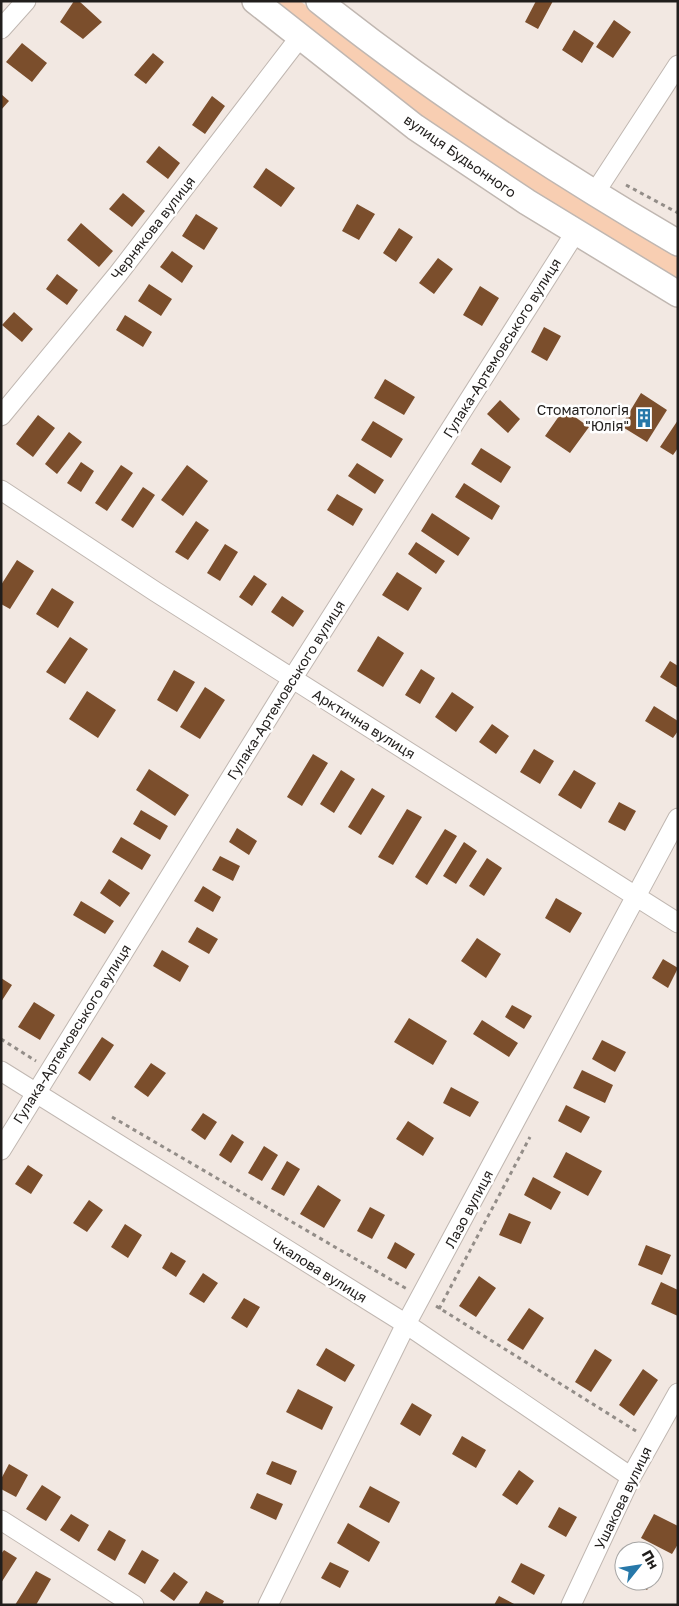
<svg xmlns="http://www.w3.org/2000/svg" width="679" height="1606" font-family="'Golos Text',sans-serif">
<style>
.green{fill:#f8ceb2}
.building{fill:#7b4e2c}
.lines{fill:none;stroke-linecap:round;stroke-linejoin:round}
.minor-casing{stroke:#c0b7b1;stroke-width:21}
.major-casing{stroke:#c0b7b1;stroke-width:28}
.path{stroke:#938d88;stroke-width:3;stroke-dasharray:4 4;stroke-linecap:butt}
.minor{stroke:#fff;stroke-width:19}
.major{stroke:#fff;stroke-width:25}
.labels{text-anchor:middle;stroke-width:5;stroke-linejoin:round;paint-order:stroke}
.street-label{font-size:14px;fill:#211e1c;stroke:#fff}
.poi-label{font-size:14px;fill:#211e1c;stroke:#fff;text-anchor:end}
</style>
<rect width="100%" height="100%" fill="#f2e8e2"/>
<!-- green -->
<path class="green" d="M273,1H300L444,111L503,151L678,258V283L618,247L432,126Z"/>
<!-- building -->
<path class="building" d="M74,1H79L102,22L83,39L60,22Z
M536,1H553L538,29L525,22Z
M614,20L631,32L613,58L596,47Z
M574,30L594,43L582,63L562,50Z
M22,43L47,63L32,82L6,62Z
M153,53L164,62L146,84L134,75Z
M1,94L9,101L1,110Z
M212,96L225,106L205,134L192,125Z
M159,146L180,163L168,179L146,162Z
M266,168L295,188L281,207L253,187Z
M123,193L145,211L132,227L109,209Z
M357,204L375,214L359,240L342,231Z
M196,214L218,228L204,250L182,236Z
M81,223L113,251L99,267L67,240Z
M399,228L413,237L396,262L383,253Z
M172,251L193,266L182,283L160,267Z
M438,258L453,269L434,294L419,283Z
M57,274L78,290L67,305L46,289Z
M149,284L172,299L161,316L138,301Z
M480,286L499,298L482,326L463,315Z
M14,312L33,329L22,342L2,325Z
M125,315L152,332L143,347L116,330Z
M544,327L561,336L547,361L531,352Z
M385,379L415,397L404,415L374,398Z
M641,393L667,410L647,442L621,426Z
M500,400L520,419L508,433L487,414Z
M564,409L589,427L570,453L545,436Z
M38,415L55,428L33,457L16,444Z
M678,420V448L673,455L660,447Z
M373,421L403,439L391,458L361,440Z
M69,432L82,442L57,474L45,464Z
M481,448L511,467L501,483L471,464Z
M81,462L94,471L81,492L67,483Z
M357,463L384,480L375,494L348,476Z
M121,465L133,473L107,511L95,503Z
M187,465L208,481L183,516L161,500Z
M464,483L500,506L492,520L455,497Z
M143,487L155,495L133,528L121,520Z
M337,494L363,509L353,526L327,510Z
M432,513L470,538L458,556L421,531Z
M196,521L209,530L188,560L175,552Z
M416,542L445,561L436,574L408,554Z
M225,544L238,552L220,581L207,573Z
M17,560L34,571L10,609L1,604V585Z
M397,572L422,588L408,611L382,595Z
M254,575L267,584L252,606L239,597Z
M52,588L74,602L58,628L36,614Z
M282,596L304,611L293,627L271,612Z
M378,636L404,653L383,687L357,671Z
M70,637L88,649L65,684L46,672Z
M670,661L678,666V688L660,677Z
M421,669L435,678L420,704L405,695Z
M174,670L195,682L177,712L157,700Z
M205,687L225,700L200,739L180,727Z
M87,691L116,710L98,738L69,719Z
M452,692L474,707L456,732L435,717Z
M654,706L678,721V731L673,738L645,721Z
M492,724L509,736L496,754L479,742Z
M534,749L554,761L540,784L520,772Z
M313,754L328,763L302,806L287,797Z
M149,769L189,795L175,816L136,790Z
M341,770L355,779L334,813L320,804Z
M574,770L596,783L581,809L558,795Z
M372,788L385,796L361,835L348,827Z
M619,802L636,811L625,831L608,822Z
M407,809L422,817L393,865L378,857Z
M141,810L168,826L160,840L133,824Z
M237,828L257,841L249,855L229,842Z
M445,829L457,836L427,885L415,877Z
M121,837L151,855L142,870L112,852Z
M464,842L477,851L456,884L443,876Z
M220,856L240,866L233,881L212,870Z
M487,858L502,868L484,896L469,886Z
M109,879L130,893L120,907L100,893Z
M203,886L221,897L213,912L194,901Z
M556,898L582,913L570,933L545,918Z
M81,901L114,921L105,934L73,915Z
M197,927L218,939L209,954L188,942Z
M477,938L501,954L486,978L461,961Z
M162,950L189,966L180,982L153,966Z
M663,959L678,968L668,988L652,978Z
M1,978L12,985L1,1002Z
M34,1002L55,1015L40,1040L18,1027Z
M512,1005L532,1016L524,1029L505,1017Z
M409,1018L447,1041L433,1065L394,1042Z
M482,1020L518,1043L509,1057L473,1034Z
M102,1037L114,1045L90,1081L78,1073Z
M602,1040L626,1052L615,1072L592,1059Z
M151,1063L166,1073L148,1097L134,1087Z
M582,1070L613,1085L605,1103L573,1088Z
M451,1087L479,1102L470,1117L443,1103Z
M566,1105L590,1117L581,1133L558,1121Z
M203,1113L217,1122L205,1140L191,1130Z
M408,1121L434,1138L423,1156L396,1139Z
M232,1134L244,1142L231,1163L219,1155Z
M264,1146L278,1155L262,1181L248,1173Z
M566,1152L602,1171L588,1196L553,1177Z
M287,1161L300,1169L284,1196L271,1189Z
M28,1165L43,1175L31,1194L15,1184Z
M533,1177L561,1192L551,1210L524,1195Z
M318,1185L341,1200L324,1228L300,1214Z
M89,1200L103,1210L87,1232L73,1223Z
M370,1207L385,1215L372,1239L357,1231Z
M509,1213L531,1222L521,1244L499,1235Z
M125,1224L142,1235L128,1258L111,1247Z
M395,1242L415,1254L406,1269L387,1258Z
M646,1245L671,1255L662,1275L638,1265Z
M171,1252L186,1261L176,1277L162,1268Z
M203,1273L218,1283L204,1303L189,1294Z
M479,1276L496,1288L476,1317L459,1306Z
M661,1282L678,1290V1316L651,1304Z
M244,1298L260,1307L247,1328L231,1318Z
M529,1308L544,1318L523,1350L507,1340Z
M326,1348L355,1365L345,1382L316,1365Z
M595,1349L612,1360L591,1392L575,1382Z
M643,1369L658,1380L634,1416L619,1405Z
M298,1389L333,1407L322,1430L286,1412Z
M412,1403L432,1415L420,1436L400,1424Z
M462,1436L486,1450L476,1468L452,1454Z
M272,1461L297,1471L291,1485L266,1474Z
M9,1464L28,1475L16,1497L1,1489V1479Z
M519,1470L534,1481L517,1505L502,1495Z
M42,1485L61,1497L46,1521L26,1509Z
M370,1486L400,1502L389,1523L359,1507Z
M257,1493L283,1504L276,1520L250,1508Z
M559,1507L577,1517L566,1537L548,1527Z
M71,1514L89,1525L79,1542L60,1530Z
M654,1514L678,1526V1544L672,1554L641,1538Z
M348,1523L380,1542L369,1562L337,1543Z
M109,1530L126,1540L115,1561L97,1550Z
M4,1550L17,1558L1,1583V1554Z
M142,1550L159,1560L145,1584L128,1574Z
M330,1562L349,1571L340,1588L321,1578Z
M521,1563L545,1575L534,1595L511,1582Z
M36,1571L51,1579L36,1605H15Z
M174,1572L188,1582L174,1601L160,1591Z
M634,1581H653L647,1590Z
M206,1591L224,1601L222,1605H198Z
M499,1596L516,1605H494Z"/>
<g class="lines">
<!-- minor casing -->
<g class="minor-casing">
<path id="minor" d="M1,29L26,1
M594,194L678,65
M1,416L118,274L300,37
M1,490L156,592L678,923
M1,1071L406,1324L631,1477
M1,1150L292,679L575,233
M1,1520L134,1605
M268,1605L406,1324L678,818
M571,1605L631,1477L678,1393"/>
</g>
<!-- major casing -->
<g class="major-casing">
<path id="major" d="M255,1L415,127L527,202L678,294
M319,1C432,91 553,170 678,243"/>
</g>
<!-- path -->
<path class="path" d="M626,185L678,213
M1,1039L36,1061
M112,1117L407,1289
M436,1306L636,1431
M439,1309L530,1137"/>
<!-- minor -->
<use href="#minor" class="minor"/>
<!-- major -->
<use href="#major" class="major"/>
</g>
<!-- icons -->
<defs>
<g id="building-bare" transform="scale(1.5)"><path d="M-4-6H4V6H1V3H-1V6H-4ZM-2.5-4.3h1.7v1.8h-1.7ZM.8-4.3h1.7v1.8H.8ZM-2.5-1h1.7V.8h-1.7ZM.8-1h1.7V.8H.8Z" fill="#2778a9" stroke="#fff" stroke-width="2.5" paint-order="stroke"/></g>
</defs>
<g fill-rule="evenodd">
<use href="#building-bare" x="644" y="418"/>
</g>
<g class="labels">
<!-- street labels -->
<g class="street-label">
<text transform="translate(460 156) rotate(35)" y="5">вулиця Будьонного</text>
<text transform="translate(153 228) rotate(-52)" y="5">Чернякова вулиця</text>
<text transform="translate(502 348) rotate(-58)" y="5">Гулака-Артемовського вулиця</text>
<text transform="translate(286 690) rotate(-58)" y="5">Гулака-Артемовського вулиця</text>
<text transform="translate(364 724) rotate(32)" y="5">Арктична вулиця</text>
<text transform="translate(72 1034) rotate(-58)" y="5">Гулака-Артемовського вулиця</text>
<text transform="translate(469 1209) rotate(-62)" y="5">Лазо вулиця</text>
<text transform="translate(319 1270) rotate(32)" y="5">Чкалова вулиця</text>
<text transform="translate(623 1498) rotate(-64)" y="5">Ушакова вулиця</text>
</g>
<!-- poi labels -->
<g class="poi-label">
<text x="629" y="415">Стоматологія<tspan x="629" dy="16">"Юлія"</tspan></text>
</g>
</g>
<!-- border -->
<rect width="679" height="1606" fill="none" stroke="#211e1c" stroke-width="5"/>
<!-- north arrow -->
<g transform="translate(639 1566) rotate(60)"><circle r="24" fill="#ffffff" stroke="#a6a5a4"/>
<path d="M0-4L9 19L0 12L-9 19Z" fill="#2778a9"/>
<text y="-8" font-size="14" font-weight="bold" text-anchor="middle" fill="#211e1c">Пн</text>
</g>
</svg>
